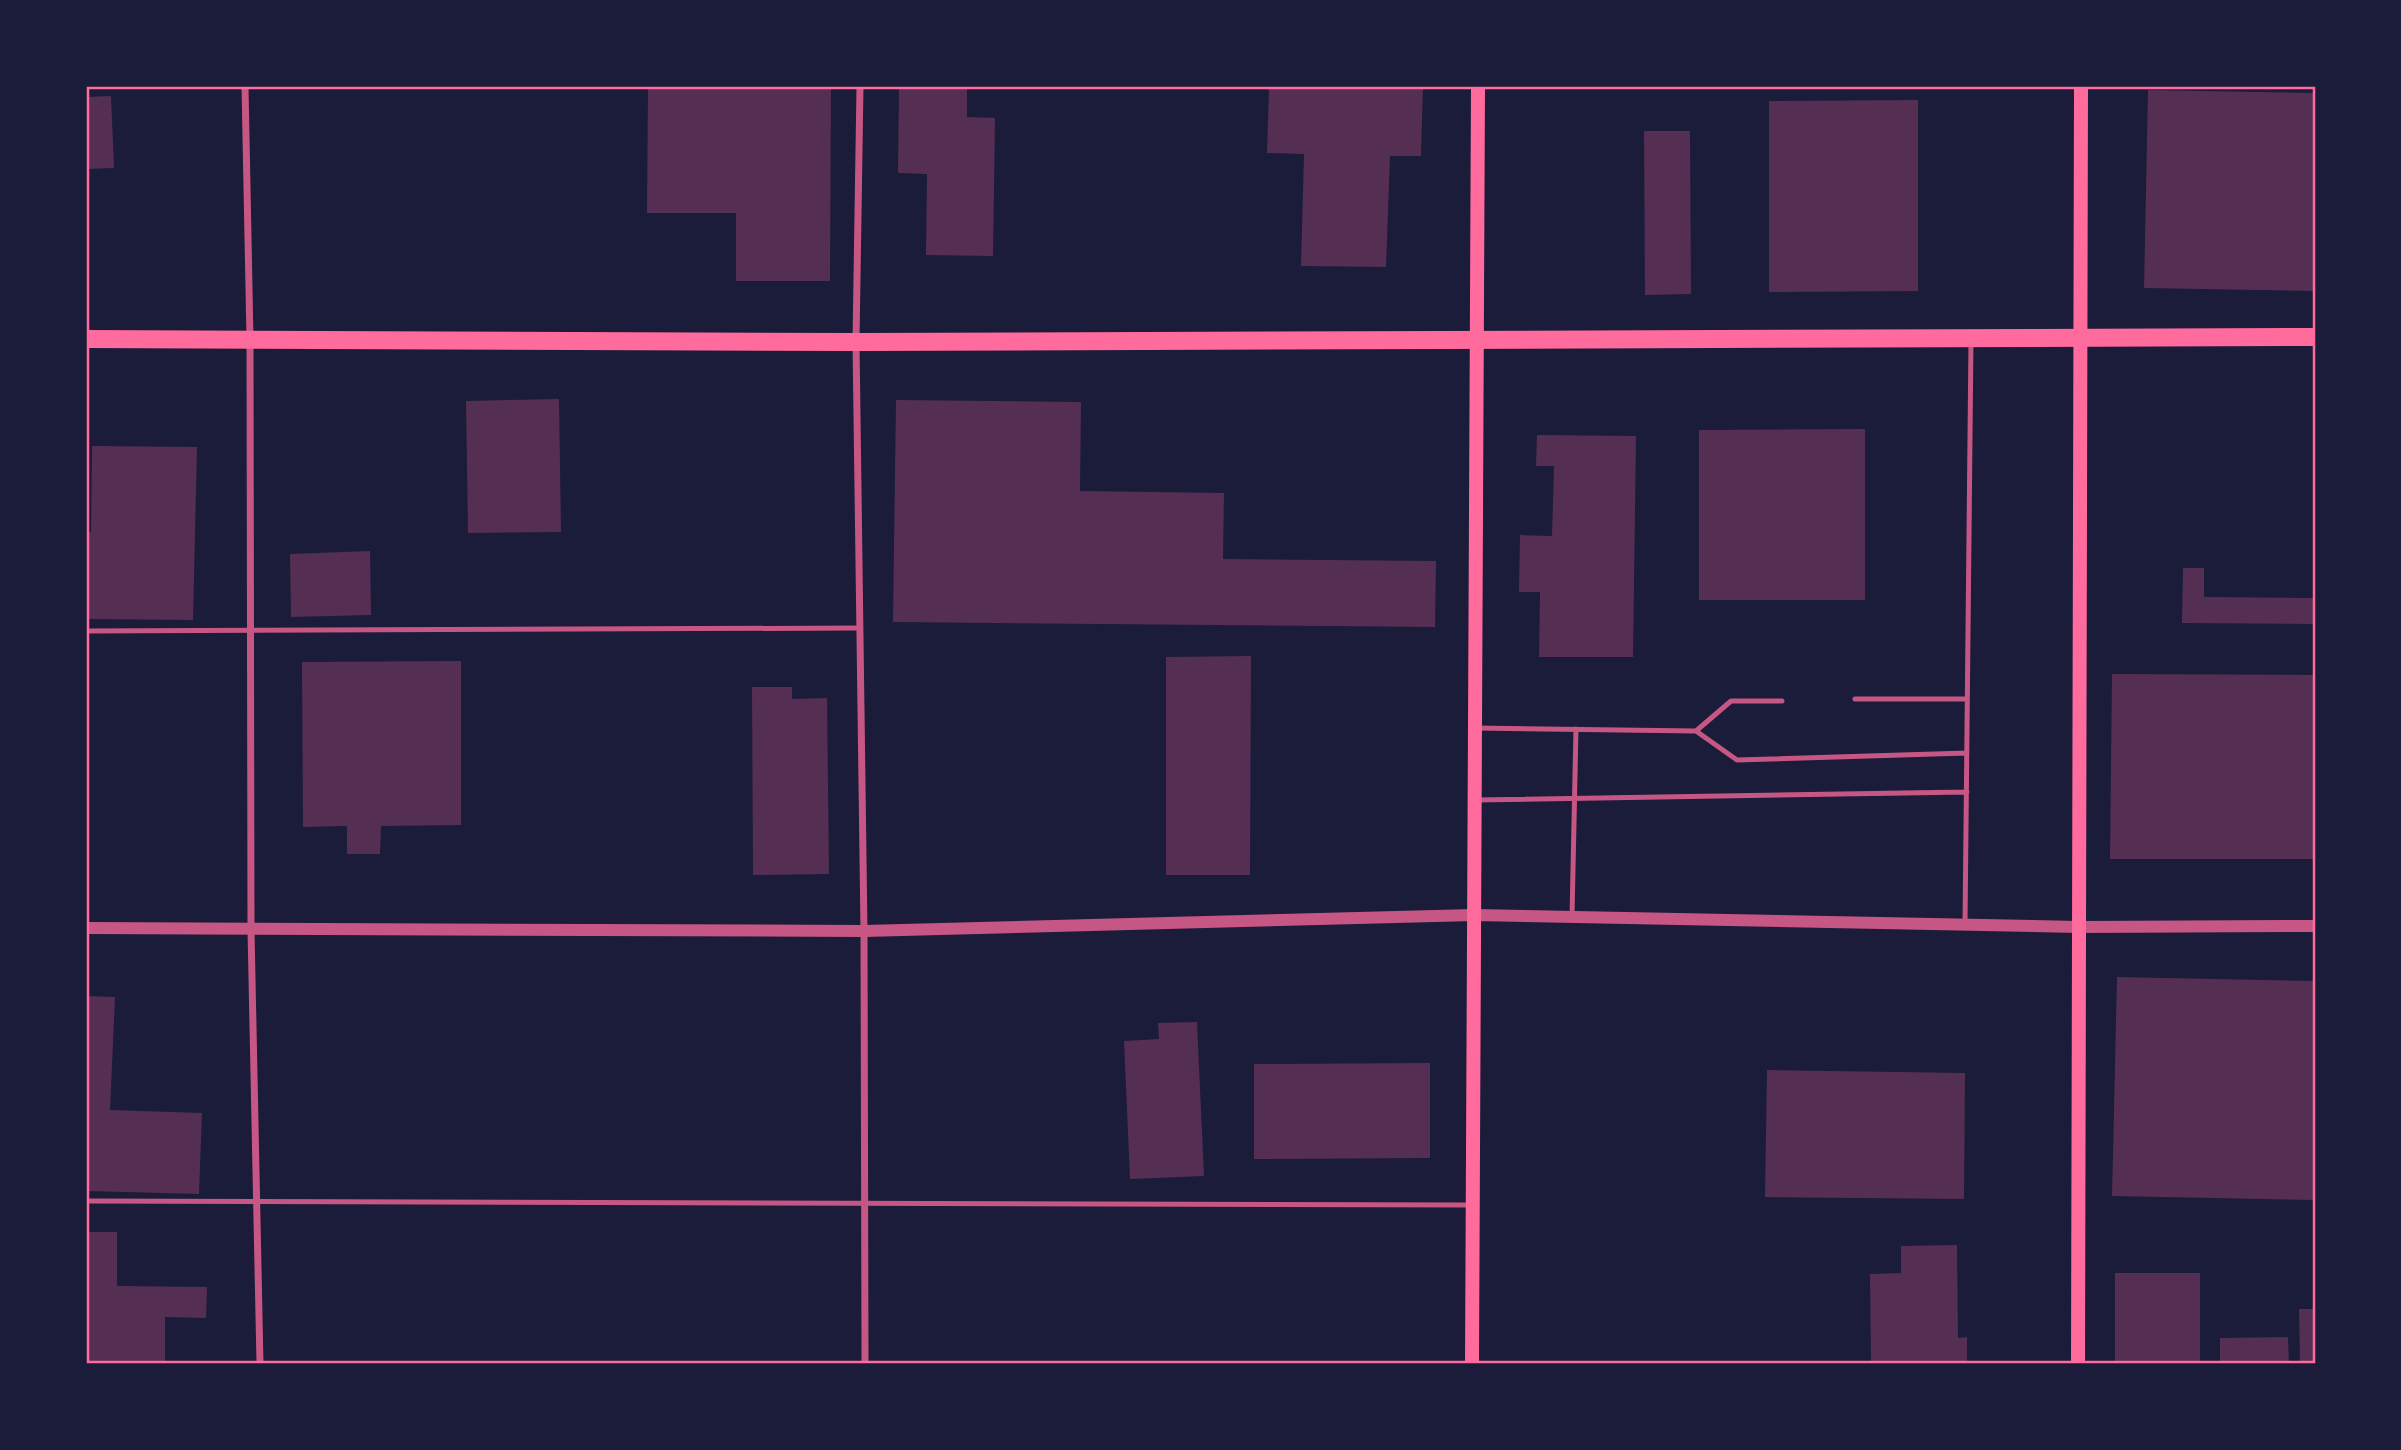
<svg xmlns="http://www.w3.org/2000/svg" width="2401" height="1450" font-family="'Libre Baskerville',serif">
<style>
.building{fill:#542f53}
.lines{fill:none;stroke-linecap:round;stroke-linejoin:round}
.service{stroke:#c65784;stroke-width:5}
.minor{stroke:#c65784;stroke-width:7}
.tertiary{stroke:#c65784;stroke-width:12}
.secondary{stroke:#ff6b9d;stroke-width:14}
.primary{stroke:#ff6b9d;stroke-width:18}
.neatline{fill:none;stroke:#ff6b9d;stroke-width:2.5}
</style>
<rect width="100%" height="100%" fill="#1b1b3a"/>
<!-- building -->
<path class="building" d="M648,86H831L830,281H736V213H647Z
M899,86H967V117L995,118L993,256L926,255L927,174L898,173Z
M1269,86H1423L1421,156H1390L1386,267L1301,266L1304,154L1267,153Z
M2148,90L2315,93V291L2144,288Z
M111,96L114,168L86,169V97Z
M1918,100V291L1769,292V101Z
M1644,131H1690L1691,294L1645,295Z
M559,399L561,532L468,533L466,401Z
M896,400L1081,402L1080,491L1224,493L1223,559L1436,561L1435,627L893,622Z
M1865,429V600H1699V430Z
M1537,435L1636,436L1633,657H1539L1540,592H1519L1520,535L1552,536L1554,466H1536Z
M92,446L197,447L193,620L86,619V532H91Z
M370,551L371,615L291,617L290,554Z
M2183,568H2204V597L2315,598V624L2182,623Z
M1251,656L1250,875H1166V657Z
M461,661V825L381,826L380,854H347V826L303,827L302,662Z
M2112,674L2315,675V859H2110Z
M752,687H792V699L827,698L829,874L753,875Z
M2117,977L2315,981V1200L2112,1196Z
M86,996L115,997L110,1110L202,1113L199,1194L86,1191Z
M1197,1022L1204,1176L1130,1179L1124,1041L1159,1039L1158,1023Z
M1430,1063V1158L1254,1159V1064Z
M1767,1070L1965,1073L1964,1199L1765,1197Z
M86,1232H117V1286L207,1287L206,1318L165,1317V1364H86Z
M1957,1245L1958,1338L1967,1337V1364H1871L1870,1274L1901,1273V1246Z
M2115,1273H2200V1364H2115Z
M2299,1309H2315V1364H2300Z
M2288,1337L2289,1364H2220V1338Z"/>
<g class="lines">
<!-- service -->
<path class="service" d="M86,631L860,628
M1855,699H1967
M1475,728L1696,731L1737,760L1967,753
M1696,731L1731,701H1782
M1476,800L1967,792
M1572,917L1576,729
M1965,925L1971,340
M86,1201L1472,1205"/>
<!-- minor -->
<path class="minor" d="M245,86L250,339L251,930L260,1364
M860,86L856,342L864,931L865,1364"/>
<!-- tertiary -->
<path class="tertiary" d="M86,928L864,931L1474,915L2079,927L2315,926"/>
<!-- secondary -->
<path class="secondary" d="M1472,1364L1478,86
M2078,1364L2081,86"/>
<!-- primary -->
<path class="primary" d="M86,339L856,342L2315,337"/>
</g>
<!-- border -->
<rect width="2401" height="1450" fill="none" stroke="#1b1b3a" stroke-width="175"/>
<rect x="88" y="88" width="2226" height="1274" class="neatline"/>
</svg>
